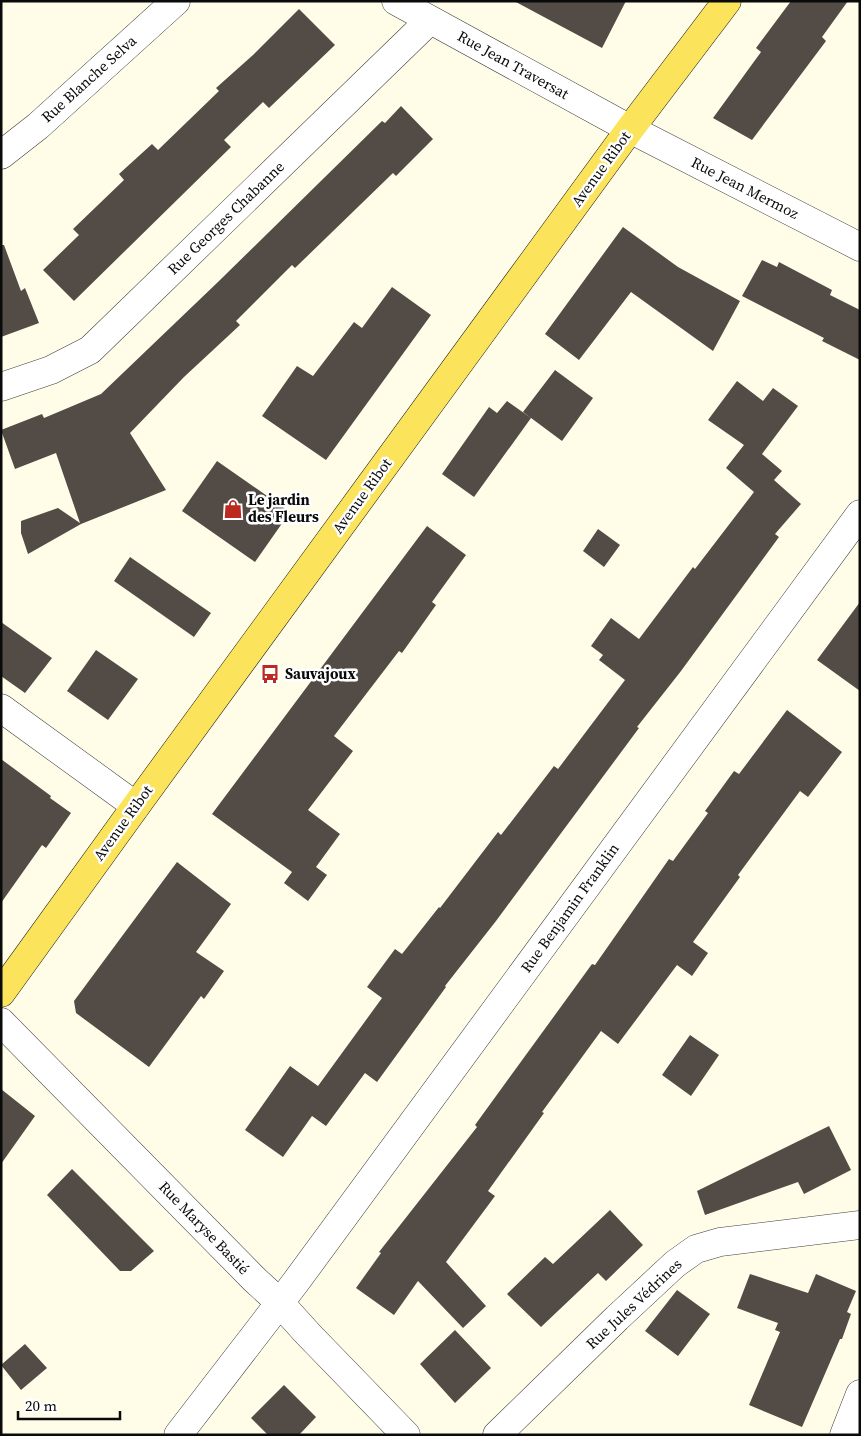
<svg xmlns="http://www.w3.org/2000/svg" width="861" height="1436" font-family="'Source Serif 4',serif">
<style>
.building{fill:#534c46}
.lines{fill:none;stroke-linecap:round;stroke-linejoin:round}
.minor-casing{stroke:#3d3d3d;stroke-width:29}
.major-casing{stroke:#1b1b1b;stroke-width:29}
.minor{stroke:#fff;stroke-width:28}
.major{stroke:#fbe45b;stroke-width:28}
.labels{text-anchor:middle;stroke-width:5;stroke-linejoin:round;paint-order:stroke}
.street-label{font-size:15px;fill:#0a0a0a;stroke:#fff}
.poi-label{font-size:15px;font-weight:bold;fill:#0a0a0a;stroke:#fff;text-anchor:start}
</style>
<rect width="100%" height="100%" fill="#fffde7"/>
<!-- building -->
<path class="building" d="M514,1H626L602,48Z
M791,1H848L822,37L826,41L752,140L713,118L761,52L756,48Z
M299,9L335,45L269,108L263,102L224,140L231,147L74,301L43,270L79,235L73,229L124,180L119,174L152,144L158,150L219,91L216,88L253,55Z
M401,106L433,139L396,176L393,173L295,268L292,265L236,321L240,325L184,377L130,433L166,490L81,524L28,554L21,533V521L58,508L80,523L56,453L15,469L1,430L42,414L44,418L101,394L219,281L382,121L385,123Z
M623,227L678,267L740,301L713,351L631,292L579,360L545,334Z
M1,245H4L21,291L25,288L39,323L1,337Z
M762,260L777,267L779,262L832,290L830,295L860,310V360L822,341L824,338L742,296Z
M392,287L431,315L326,460L262,416L297,366L313,376L354,322L362,328Z
M555,370L593,398L562,441L523,412Z
M737,381L763,401L773,388L798,406L762,454L782,471L774,480L801,504L775,534L779,537L681,671L637,727L639,728L496,921L445,986L446,987L377,1082L365,1073L326,1126L312,1116L283,1157L245,1130L290,1066L318,1086L382,998L367,987L395,949L402,954L439,907L440,908L498,832L501,835L554,766L558,769L625,680L599,660L603,655L591,646L611,618L639,639L693,567L695,569L754,492L726,468L744,445L708,420Z
M507,401L531,418L474,497L442,474L489,407L497,413Z
M217,461L290,512L255,562L182,511Z
M427,526L466,555L432,602L436,605L402,653L399,651L334,736L353,751L308,810L340,834L316,867L327,875L308,901L284,883L292,872L212,814Z
M598,529L620,545L604,567L583,551Z
M130,557L211,613L194,637L114,581Z
M860,602V691L817,660Z
M1,622L52,658L25,693L1,676Z
M96,650L138,679L108,720L67,691Z
M787,710L842,752L808,797L800,791L738,875L740,877L693,942L708,953L692,976L677,965L618,1044L601,1031L542,1112L544,1113L488,1191L495,1196L446,1262L486,1306L463,1328L418,1281L394,1315L356,1288L381,1253L379,1252L477,1127L475,1125L592,964L595,965L669,859L673,861L708,813L705,811L734,771L739,774Z
M1,759L51,796L50,798L71,813L46,848L42,845L1,903Z
M177,862L231,904L196,952L224,971L204,999L201,996L149,1067L76,1013L74,1001Z
M690,1035L719,1055L691,1096L662,1075Z
M1,1089L35,1116L1,1164Z
M829,1126L851,1170L804,1194L798,1182L705,1215L697,1191Z
M72,1169L154,1251L131,1271H120L47,1195Z
M610,1210L643,1245L606,1281L598,1273L541,1327L507,1294L545,1257L553,1264Z
M750,1274L808,1293L816,1274L856,1291L847,1312L851,1314L842,1339H840L802,1427L749,1405L780,1332L775,1330L778,1323L737,1308Z
M677,1290L710,1314L678,1356L645,1331Z
M455,1330L491,1368L455,1403L420,1364Z
M25,1344L47,1368L21,1390L1,1365Z
M284,1385L316,1417L299,1435H268L251,1418Z"/>
<g class="lines">
<!-- minor casing -->
<g class="minor-casing">
<path id="minor" d="M396,1L630,129L860,247
M1,155L38,126L176,1
M1,387L51,370L90,350L430,20
M1,708L136,806
M1,1022L254,1279L280,1303L308,1334L406,1435
M178,1435L295,1283L860,514
M497,1435L617,1318L675,1264L696,1249L720,1242L860,1225
M844,1435L860,1394"/>
</g>
<!-- major casing -->
<g class="major-casing">
<path id="major" d="M1,993L136,806L630,129L727,1"/>
</g>
<!-- minor -->
<use href="#minor" class="minor"/>
<!-- major -->
<use href="#major" class="major"/>
</g>
<!-- icons -->
<defs>
<g id="shop-bare" transform="scale(1.5)"><path d="M-5-2.5h2.3a2.7 3.5 0 0 1 5.4 0H5L5.5 6h-11ZM-1.5-2.5h3a1.5 2.3 0 0 0-3 0Z" fill="#bb2921" stroke="#fff" stroke-width="2.5" paint-order="stroke"/></g>
<g id="bus-bare" transform="scale(1.5)"><path d="M-5-6H5V4H4V6H2V4H-2V6H-4V4H-5ZM-3.5-4V0h7V-4ZM-3.5 1.2v1.5H-2V1.2ZM2 1.2v1.5H3.5V1.2Z" fill="#bb2921" stroke="#fff" stroke-width="2.5" paint-order="stroke"/></g>
</defs>
<g fill-rule="evenodd">
<use href="#shop-bare" x="233" y="509"/>
<use href="#bus-bare" x="270" y="674"/>
</g>
<g class="labels">
<!-- street labels -->
<g class="street-label">
<text transform="translate(513 65) rotate(29)" y="5">Rue Jean Traversat</text>
<text transform="translate(89 79) rotate(-42)" y="5">Rue Blanche Selva</text>
<text transform="translate(601 169) rotate(-54)" y="5">Avenue Ribot</text>
<text transform="translate(745 188) rotate(27)" y="5">Rue Jean Mermoz</text>
<text transform="translate(226 218) rotate(-44)" y="5">Rue Georges Chabanne</text>
<text transform="translate(362 496) rotate(-54)" y="5">Avenue Ribot</text>
<text transform="translate(123 823) rotate(-54)" y="5">Avenue Ribot</text>
<text transform="translate(570 908) rotate(-54)" y="5">Rue Benjamin Franklin</text>
<text transform="translate(204 1228) rotate(46)" y="5">Rue Maryse Bastié</text>
<text transform="translate(634 1304) rotate(-43)" y="5">Rue Jules Védrines</text>
</g>
<!-- poi labels -->
<g class="poi-label">
<text x="248" y="505">Le jardin<tspan x="248" dy="17">des Fleurs</tspan></text>
<text x="285" y="679">Sauvajoux</text>
</g>
</g>
<!-- border -->
<rect width="861" height="1436" fill="none" stroke="#0a0a0a" stroke-width="5"/>
<!-- scale -->
<path d="M18 1411v8h102v-8" fill="none" stroke="#0a0a0a" stroke-width="2.5"/>
<text x="25" y="1411" font-size="15" fill="#0a0a0a" stroke="#ffffff" stroke-width="4" paint-order="stroke">20 m</text>
</svg>
